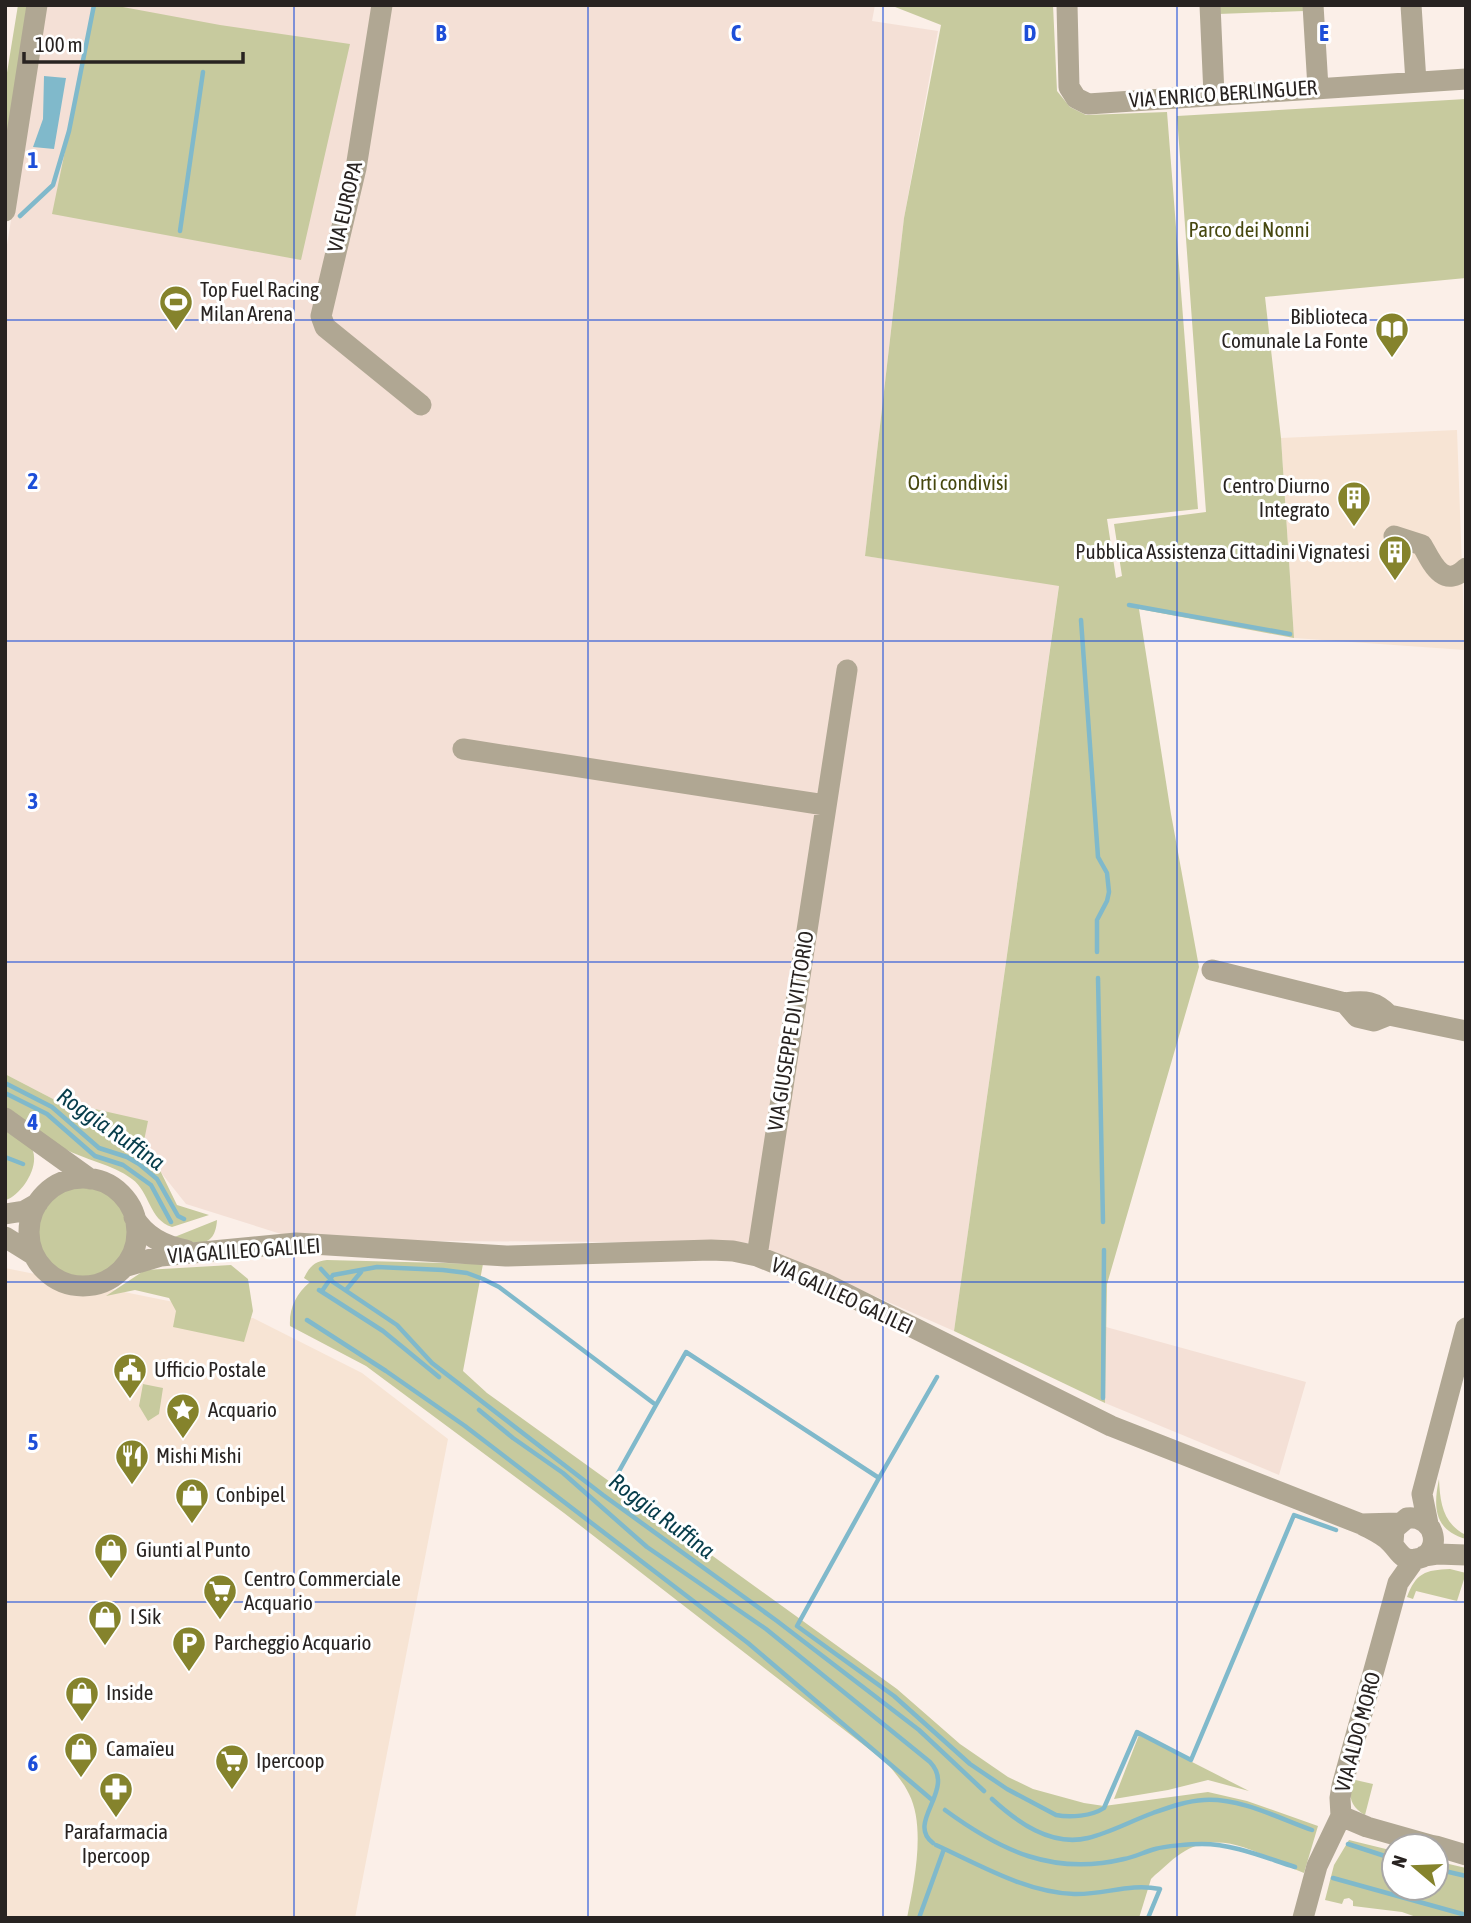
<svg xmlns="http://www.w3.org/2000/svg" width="1471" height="1923" font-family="'Asap Condensed',sans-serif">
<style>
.commercial{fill:#f7e4d4}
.built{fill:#f4e0d6}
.green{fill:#c7ca9e}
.water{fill:#80b9cb}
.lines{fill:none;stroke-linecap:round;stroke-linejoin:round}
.stream{stroke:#80b9cb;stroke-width:4.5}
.minor{stroke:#b0a793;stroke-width:21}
.grid{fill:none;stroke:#1d4ed8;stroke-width:2;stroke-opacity:0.55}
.labels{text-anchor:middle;stroke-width:6;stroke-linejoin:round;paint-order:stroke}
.street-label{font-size:21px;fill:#282321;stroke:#fff}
.park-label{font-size:21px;fill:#46470e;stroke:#fff}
.poi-label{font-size:21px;fill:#282321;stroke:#fff;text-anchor:start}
.water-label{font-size:23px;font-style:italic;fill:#063c4a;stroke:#fff}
.grid-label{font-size:23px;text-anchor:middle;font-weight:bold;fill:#1d4ed8;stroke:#fff;stroke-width:6;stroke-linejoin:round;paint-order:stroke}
</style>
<rect width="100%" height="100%" fill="#fbefe8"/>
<!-- commercial -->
<path class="commercial" d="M1457,430L1465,650L1294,638L1281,438Z
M5,1268L253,1318L362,1373L448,1439L355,1918H5Z"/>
<!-- built -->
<path class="built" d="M41,5H875L872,21L938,31L904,218L865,556L1059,585L954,1331L754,1243L300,1240L186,1204L159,1170L55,1100L5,1074V410L7,399L5,257L35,73Z
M1106,1327L1306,1382L1279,1475L1105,1403Z"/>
<!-- green -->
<path class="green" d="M18,5H27L5,149V85Z
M95,5H112L220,25L350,44L301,260L52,214Z
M890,5H1053L1057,91L1070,107L1086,115L1167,112L1198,509L1107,519L1116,578L1122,576L1114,524L1206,512L1177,116L1466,99V278L1265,297L1281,438L1294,638L1139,609L1171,814L1199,967L1107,1284L1105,1403L954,1331L1059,586L865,556L904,218L941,25Z
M1218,5H1304V11L1218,14Z
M5,1074L55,1100L148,1121L142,1151L154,1158L177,1205L209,1215L172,1227C149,1220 150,1192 132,1179C112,1164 85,1160 63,1148C43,1138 24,1121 5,1108Z
M5,1129C12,1134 24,1138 29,1144C44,1161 23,1194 6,1200Z
M38 1232a45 45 0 1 1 90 0a45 45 0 1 1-90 0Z
M217,1220C215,1251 194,1243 172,1238Z
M327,1260L483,1264L463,1371L487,1393L897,1689L960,1744L1008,1777L1033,1789L1084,1803L1104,1806L1208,1792L1247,1801L1318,1826L1304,1873C1264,1858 1226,1828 1185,1851C1174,1857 1165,1867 1155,1875L1151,1879L1139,1918H907C914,1883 926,1827 909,1794C904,1783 895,1773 887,1763L564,1513L366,1366L290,1326C289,1308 296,1294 310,1282L304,1278C309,1267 315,1261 327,1260Z
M231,1265L248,1279L253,1311L244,1342L173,1327L176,1311L169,1298L135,1290L106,1296L145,1270Z
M143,1384L163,1388L159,1414L148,1421L139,1406Z
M1439,1479C1440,1503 1443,1524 1466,1535V1539C1434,1530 1433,1507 1439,1479Z
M1450,1569L1466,1573L1457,1601L1416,1591L1413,1599L1407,1597C1416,1573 1425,1570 1450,1569Z
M1139,1735L1249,1791L1208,1780L1168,1790L1114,1799Z
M1351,1779L1373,1784L1365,1815C1349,1806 1349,1795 1351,1779Z
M1349,1840L1394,1851V1888H1436V1861L1466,1868V1918H1419L1402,1912L1353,1906V1901L1349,1898L1344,1899L1342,1904L1325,1900L1334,1865Z"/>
<!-- water -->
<path class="water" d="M44,76L66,78L54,149L33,147L43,119Z"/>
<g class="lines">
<!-- stream -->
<path class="stream" d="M20,216L53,185L69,131L94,5
M180,231L203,72
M1129,605L1290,634
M1081,620L1098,857L1107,873L1109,892L1107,901L1097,920V952
M1098,978L1103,1222
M5,1083L52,1107L99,1148L127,1157L139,1164L157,1179L178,1216L184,1219
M5,1093L47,1114L95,1156L123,1165L151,1185L171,1222
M5,1157L23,1164
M321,1269L333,1282L397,1325L432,1363L603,1495L777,1621L919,1730L984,1791
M319,1290L383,1331L439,1377
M346,1290L361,1272
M322,1291L333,1275L377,1267L443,1270L467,1273L483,1279L499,1287L656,1405L686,1352L879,1478L797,1626L894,1696L970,1764L1007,1789L1056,1815C1070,1818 1092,1816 1104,1808L1137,1732L1191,1760L1294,1515L1336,1530
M307,1320L386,1371L465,1426L748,1643L931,1799
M1103,1398L1104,1250
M479,1410L513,1438L563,1473L647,1547L766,1629L930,1762C957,1790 905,1822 933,1843
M618,1473L656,1405
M879,1478L937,1377
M992,1799C1017,1822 1051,1847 1088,1838C1109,1833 1131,1821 1153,1813C1170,1807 1186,1801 1204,1800C1241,1798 1278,1818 1312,1830
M945,1810C1001,1851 1053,1876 1124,1859C1135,1857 1144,1852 1155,1849C1165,1846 1191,1844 1202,1844C1234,1844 1266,1858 1295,1867
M1348,1844L1394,1859
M936,1845C980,1865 1025,1892 1074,1894C1105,1895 1128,1883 1160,1889L1148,1918
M1436,1869L1466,1876
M1333,1878L1466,1915
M919,1918L944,1849"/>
<!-- minor -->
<path class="minor" d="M382,5L356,168L321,316L325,327L421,405
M1067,5L1069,87L1076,98L1088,104L1466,79
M1210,5L1214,95
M1313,5L1318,88
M1411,5L1416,82
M5,211L37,5
M1394,536L1422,545C1432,563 1443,590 1466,568
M463,749L825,805
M1212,970L1345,1003C1365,1000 1376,1001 1389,1015
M1345,1003L1357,1017L1374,1021L1389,1015L1466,1031
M5,1118L90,1179
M29 1232a54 54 0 1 1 108 0a54 54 0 1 1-108 0Z
M5,1214L24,1211L38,1203
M134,1217C145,1236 165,1246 186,1250
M5,1237L34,1255
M757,1256L847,670
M124,1267L161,1256L296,1243L506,1256L711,1250L733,1251L757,1256L824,1283L1111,1426L1361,1524L1399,1523
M1428,1524L1422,1494L1466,1328
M1363,1525C1372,1530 1384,1535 1391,1543C1399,1551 1402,1562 1417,1559C1443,1554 1437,1515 1407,1518L1394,1529L1393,1543
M1424,1556L1437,1554L1466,1555
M1341,1816L1367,1827L1434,1846
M1436,1846L1466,1855
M1303,1918L1317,1866L1341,1816L1340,1798L1342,1786L1398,1583L1415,1559"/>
</g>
<!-- grid -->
<path class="grid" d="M294,5V1918M588,5V1918M883,5V1918M1177,5V1918M5,320H1466M5,641H1466M5,962H1466M5,1282H1466M5,1602H1466"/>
<!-- icons -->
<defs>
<g id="stadium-pin" transform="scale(1.75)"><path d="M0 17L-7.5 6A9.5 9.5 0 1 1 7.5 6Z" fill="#85832c" stroke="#fff"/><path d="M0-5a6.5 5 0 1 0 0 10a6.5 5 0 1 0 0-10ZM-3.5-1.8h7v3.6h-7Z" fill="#fff"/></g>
<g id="library-pin" transform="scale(1.75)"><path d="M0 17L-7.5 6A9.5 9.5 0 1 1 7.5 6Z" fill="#85832c" stroke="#fff"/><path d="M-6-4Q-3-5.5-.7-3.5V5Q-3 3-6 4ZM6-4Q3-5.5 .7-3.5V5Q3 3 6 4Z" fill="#fff"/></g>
<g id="building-pin" transform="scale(1.75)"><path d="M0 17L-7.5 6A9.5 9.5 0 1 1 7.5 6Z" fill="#85832c" stroke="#fff"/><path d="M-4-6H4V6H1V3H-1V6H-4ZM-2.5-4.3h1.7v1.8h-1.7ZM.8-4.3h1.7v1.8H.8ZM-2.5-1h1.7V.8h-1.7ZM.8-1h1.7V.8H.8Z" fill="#fff"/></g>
<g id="civic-pin" transform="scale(1.75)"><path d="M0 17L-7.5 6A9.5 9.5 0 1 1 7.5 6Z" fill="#85832c" stroke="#fff"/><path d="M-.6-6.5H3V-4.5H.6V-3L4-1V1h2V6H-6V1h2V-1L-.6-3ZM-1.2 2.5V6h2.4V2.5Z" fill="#fff"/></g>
<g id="sight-pin" transform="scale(1.75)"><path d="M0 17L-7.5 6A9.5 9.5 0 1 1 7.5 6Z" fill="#85832c" stroke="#fff"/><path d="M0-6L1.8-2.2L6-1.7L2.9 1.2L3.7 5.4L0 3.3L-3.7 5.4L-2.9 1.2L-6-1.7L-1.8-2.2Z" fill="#fff"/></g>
<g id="restaurant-pin" transform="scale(1.75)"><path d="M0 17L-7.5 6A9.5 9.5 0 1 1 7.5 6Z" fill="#85832c" stroke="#fff"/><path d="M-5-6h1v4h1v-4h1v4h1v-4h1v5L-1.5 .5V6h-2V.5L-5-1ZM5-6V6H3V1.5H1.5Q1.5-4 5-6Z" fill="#fff"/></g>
<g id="shop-pin" transform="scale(1.75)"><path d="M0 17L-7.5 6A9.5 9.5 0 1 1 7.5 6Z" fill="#85832c" stroke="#fff"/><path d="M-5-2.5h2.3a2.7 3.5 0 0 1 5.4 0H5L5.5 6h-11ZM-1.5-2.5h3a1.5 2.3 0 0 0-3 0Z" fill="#fff"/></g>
<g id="supermarket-pin" transform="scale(1.75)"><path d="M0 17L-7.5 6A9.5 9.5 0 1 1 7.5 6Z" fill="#85832c" stroke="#fff"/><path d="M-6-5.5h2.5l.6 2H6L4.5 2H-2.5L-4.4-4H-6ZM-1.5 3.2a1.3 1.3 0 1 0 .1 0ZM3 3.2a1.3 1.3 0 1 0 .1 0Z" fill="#fff"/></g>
<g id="parking-pin" transform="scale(1.75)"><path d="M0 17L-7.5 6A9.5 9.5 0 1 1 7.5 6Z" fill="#85832c" stroke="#fff"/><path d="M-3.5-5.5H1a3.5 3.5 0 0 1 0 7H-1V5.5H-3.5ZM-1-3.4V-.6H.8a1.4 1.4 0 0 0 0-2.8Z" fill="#fff"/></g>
<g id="pharmacy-pin" transform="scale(1.75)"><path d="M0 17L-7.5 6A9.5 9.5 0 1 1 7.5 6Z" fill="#85832c" stroke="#fff"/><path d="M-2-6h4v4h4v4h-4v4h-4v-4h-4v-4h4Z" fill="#fff"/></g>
</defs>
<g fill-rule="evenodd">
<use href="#stadium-pin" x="176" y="302"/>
<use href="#library-pin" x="1392" y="329"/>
<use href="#building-pin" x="1354" y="498"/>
<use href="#building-pin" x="1395" y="552"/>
<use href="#civic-pin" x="130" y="1370"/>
<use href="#sight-pin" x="183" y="1410"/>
<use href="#restaurant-pin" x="132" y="1456"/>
<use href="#shop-pin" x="192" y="1495"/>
<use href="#shop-pin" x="111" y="1550"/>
<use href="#supermarket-pin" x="220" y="1591"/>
<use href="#shop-pin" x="105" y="1617"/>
<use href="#parking-pin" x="189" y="1643"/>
<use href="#shop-pin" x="82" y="1693"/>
<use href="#shop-pin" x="81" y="1749"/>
<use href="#supermarket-pin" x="232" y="1761"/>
<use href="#pharmacy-pin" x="116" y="1789"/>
</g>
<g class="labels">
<!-- street labels -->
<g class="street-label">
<text transform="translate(1223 94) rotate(-4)" y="7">VIA ENRICO BERLINGUER</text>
<text transform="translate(345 207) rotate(-77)" y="7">VIA EUROPA</text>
<text transform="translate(791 1031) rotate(-81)" y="7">VIA GIUSEPPE DI VITTORIO</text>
<text transform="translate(244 1251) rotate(-4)" y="7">VIA GALILEO GALILEI</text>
<text transform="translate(842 1296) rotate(25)" y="7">VIA GALILEO GALILEI</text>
<text transform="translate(1358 1732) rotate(-75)" y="7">VIA ALDO MORO</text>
</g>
<!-- park labels -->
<g class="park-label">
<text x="1249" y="237">Parco dei Nonni</text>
<text x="958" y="490">Orti condivisi</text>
</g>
<!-- poi labels -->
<g class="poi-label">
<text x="200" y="297">Top Fuel Racing<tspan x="200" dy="24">Milan Arena</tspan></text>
<text x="1368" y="324" text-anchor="end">Biblioteca<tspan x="1368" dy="24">Comunale La Fonte</tspan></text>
<text x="1330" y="493" text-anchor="end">Centro Diurno<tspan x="1330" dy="24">Integrato</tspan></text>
<text x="1370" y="559" text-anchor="end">Pubblica Assistenza Cittadini Vignatesi</text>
<text x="154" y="1377">Ufficio Postale</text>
<text x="208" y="1417">Acquario</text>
<text x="156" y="1463">Mishi Mishi</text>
<text x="216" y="1502">Conbipel</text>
<text x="136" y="1557">Giunti al Punto</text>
<text x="244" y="1586">Centro Commerciale<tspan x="244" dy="24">Acquario</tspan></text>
<text x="130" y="1624">I Sik</text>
<text x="214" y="1650">Parcheggio Acquario</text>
<text x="106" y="1700">Inside</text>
<text x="106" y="1756">Camaïeu</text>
<text x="256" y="1768">Ipercoop</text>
<text x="116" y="1839" text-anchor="middle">Parafarmacia<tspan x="116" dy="24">Ipercoop</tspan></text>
</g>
<!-- water labels -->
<g class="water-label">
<text transform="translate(111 1129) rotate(35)" y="8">Roggia Ruffina</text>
<text transform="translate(662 1516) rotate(37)" y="8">Roggia Ruffina</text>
</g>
</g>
<g class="grid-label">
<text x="441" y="41">B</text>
<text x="736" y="41">C</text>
<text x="1030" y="41">D</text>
<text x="1324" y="41">E</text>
<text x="33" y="168">1</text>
<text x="33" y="489">2</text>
<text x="33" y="809">3</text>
<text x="33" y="1130">4</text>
<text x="33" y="1450">5</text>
<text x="33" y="1771">6</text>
</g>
<!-- border -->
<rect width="1471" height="1923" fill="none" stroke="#282321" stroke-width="14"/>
<!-- north arrow -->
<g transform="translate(1415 1867) rotate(289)"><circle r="33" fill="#ffffff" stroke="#a9a7a6" stroke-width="2"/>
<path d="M0-5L12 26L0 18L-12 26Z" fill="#85832c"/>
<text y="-10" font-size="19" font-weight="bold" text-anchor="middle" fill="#282321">N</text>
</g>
<!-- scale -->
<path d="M24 52v10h219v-10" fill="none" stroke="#282321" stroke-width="3.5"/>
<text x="35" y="52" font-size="21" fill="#282321" stroke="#ffffff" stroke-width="5" paint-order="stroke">100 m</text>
</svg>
